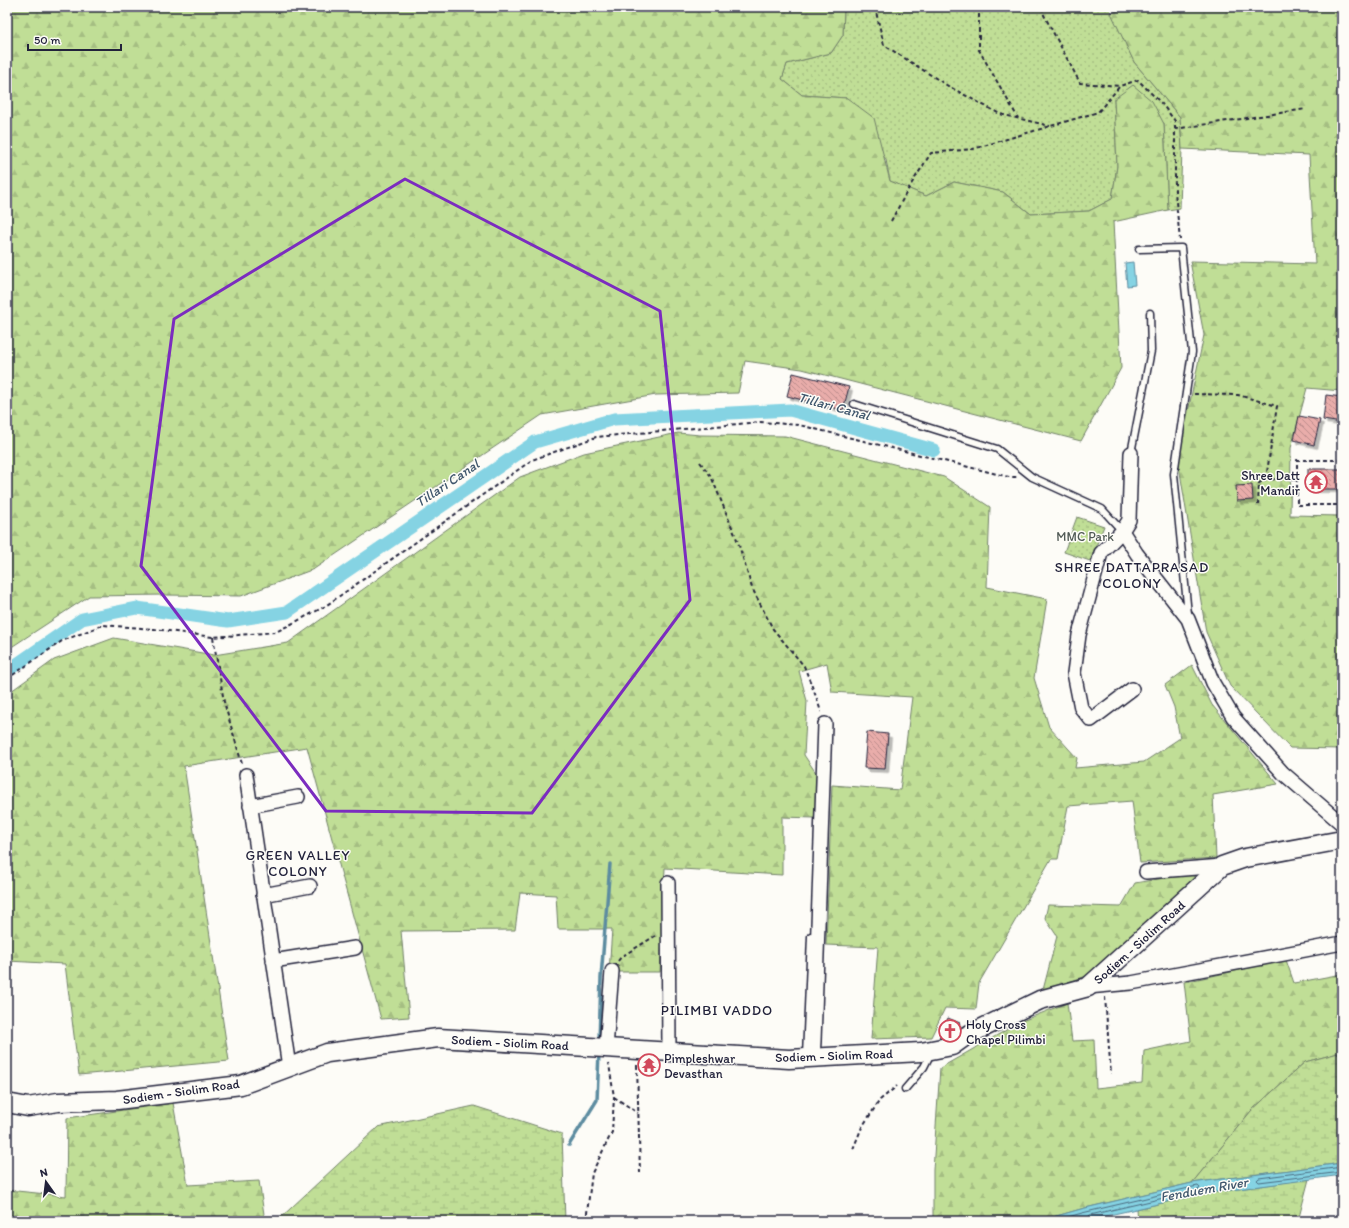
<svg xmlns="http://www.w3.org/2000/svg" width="1349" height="1228" font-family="Itim,sans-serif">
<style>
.green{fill:url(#green-dots);stroke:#718068}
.forest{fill:url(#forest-firs);stroke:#718068}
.wetland{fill:url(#wetland-marsh);stroke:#718068}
.water{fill:#85d3e3;stroke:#5d8ca0}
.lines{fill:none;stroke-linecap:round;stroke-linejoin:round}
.shore{stroke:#4a697e;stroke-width:1}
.stream{stroke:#5d8ca0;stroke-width:3.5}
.canal{stroke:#85d3e3;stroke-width:13}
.building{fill:url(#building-back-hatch);stroke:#22223b;filter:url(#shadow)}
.lane-casing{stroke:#22223b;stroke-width:9}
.street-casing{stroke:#22223b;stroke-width:16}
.secondary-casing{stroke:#22223b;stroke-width:21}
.path{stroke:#22223b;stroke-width:2;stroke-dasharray:4 3;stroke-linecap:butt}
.lane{stroke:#fdfcf7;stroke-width:6}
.street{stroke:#fdfcf7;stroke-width:13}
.secondary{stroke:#fdfcf7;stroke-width:18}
.marked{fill:none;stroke:#7b2cbf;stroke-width:3;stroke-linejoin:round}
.labels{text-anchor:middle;stroke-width:3;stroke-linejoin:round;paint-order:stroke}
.poi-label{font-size:13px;fill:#22223b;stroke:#fdfcf7;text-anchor:start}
.park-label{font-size:13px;fill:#515a56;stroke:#fdfcf7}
.street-label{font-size:13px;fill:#22223b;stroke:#fdfcf7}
.water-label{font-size:14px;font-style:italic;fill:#40576d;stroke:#fdfcf7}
.neighbourhood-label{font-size:14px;letter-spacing:1px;fill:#22223b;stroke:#fdfcf7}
</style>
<defs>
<pattern id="green-dots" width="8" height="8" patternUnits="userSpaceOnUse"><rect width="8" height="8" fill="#c0de96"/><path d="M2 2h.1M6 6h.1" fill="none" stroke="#a5be82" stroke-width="1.8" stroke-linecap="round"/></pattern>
<pattern id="forest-firs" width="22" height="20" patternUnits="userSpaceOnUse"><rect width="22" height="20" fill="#c0de96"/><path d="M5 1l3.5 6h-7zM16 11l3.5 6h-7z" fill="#a5be82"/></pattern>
<pattern id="wetland-marsh" width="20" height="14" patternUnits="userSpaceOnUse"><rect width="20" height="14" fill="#c0de96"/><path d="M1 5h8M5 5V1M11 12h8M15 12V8" fill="none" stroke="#a5be82"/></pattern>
<pattern id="building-back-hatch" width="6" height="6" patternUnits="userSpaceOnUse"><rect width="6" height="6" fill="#e9adaa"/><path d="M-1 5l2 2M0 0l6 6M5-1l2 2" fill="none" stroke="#bc8c8c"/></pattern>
<filter id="shadow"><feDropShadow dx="3.5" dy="3.5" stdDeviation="0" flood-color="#0004"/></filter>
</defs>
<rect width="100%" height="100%" fill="#fdfcf7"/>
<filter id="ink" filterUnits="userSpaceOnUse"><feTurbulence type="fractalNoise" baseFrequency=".025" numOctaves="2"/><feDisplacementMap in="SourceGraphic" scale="8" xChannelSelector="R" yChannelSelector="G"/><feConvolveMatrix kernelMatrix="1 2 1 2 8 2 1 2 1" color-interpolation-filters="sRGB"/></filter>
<g filter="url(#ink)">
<!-- green -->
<path class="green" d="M844,7H1109L1134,62L1180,117L1182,149L1180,208L1168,210L1164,123L1114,99L1117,166L1112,199L1089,211L1031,214L1003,192L954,182L926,196L890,181L886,160L847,98L802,95L782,79L787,64L831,53L843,35Z
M1077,517L1104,526L1090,561L1064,552Z"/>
<!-- forest -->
<path class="forest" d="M7,7H844L843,35L831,53L787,64L782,79L802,95L847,98L874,118L890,181L926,196L954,182L1003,192L1031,214L1089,211L1112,199L1117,166L1114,99L1133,85L1152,101L1164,124L1168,210L1113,222L1121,368L1081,441L802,369L745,361L738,393L656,395L542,415L314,569L241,596L165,595L89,596L7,650Z
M1131,7H1342V391L1307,388L1291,448L1290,515L1342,516V749L1290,748L1230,686L1206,632L1178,460L1204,335L1190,261L1315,264L1309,155L1182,149L1180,117L1134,62L1111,13Z
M678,433L700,435L785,436L944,477L990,507L987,587L1047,599L1034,678L1049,727L1077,758L1075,768L1144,762L1180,738L1174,707L1165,685L1192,665L1212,705L1278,784L1213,795L1216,858L1140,863L1132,801L1068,806L1058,859H1051L979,983L976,1009L945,1008L931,1037L871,1039L878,947L826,945L832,785L900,790L912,697L832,692L827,663L799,671L807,701L804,755L818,776L815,818L782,817V875L665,868L660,972H609L612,929H558L556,895L520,893L515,930L401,931L409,1017L381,1019L307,747L184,766L229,1061L79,1075L65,964L7,961V694L54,660L114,638L214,655L288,643L520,477L584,453Z
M1188,874L1199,878L1090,975L1043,990L1057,936L1045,918L1048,905L1121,907L1135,883Z
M1286,960L1294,983L1342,974V1052L1305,1062L1251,1111L1192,1183L1081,1209L1039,1221H933V1170L940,1068L1022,1021L1067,1003L1072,1041L1094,1040L1096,1088L1142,1083L1144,1051L1191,1041L1184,982Z
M173,1103L188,1185L259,1181L265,1221H7V1190L66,1196L67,1118Z"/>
<!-- wetland -->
<path class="wetland" d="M1342,1052V1163L1192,1183L1251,1111L1305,1062Z
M474,1106L562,1134L565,1221H277L378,1127Z
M1309,1179L1298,1221H1137L1136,1209L1202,1194Z"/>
<!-- water -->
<path class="water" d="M1133,262L1135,285L1127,286L1125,263Z
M1342,1163V1175L1202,1194L1083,1221H1039L1081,1209L1192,1183Z"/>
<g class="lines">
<!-- shore -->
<path class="shore" d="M1342,1167L1259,1178L1257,1180L1259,1182L1342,1172
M1054,1221L1082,1213L1193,1187L1198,1186L1200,1188L1198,1190L1090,1215L1087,1218V1221"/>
<!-- stream -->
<path class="stream" d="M599,1042L601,978L610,864
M569,1145L597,1100L599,1052"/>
<!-- canal -->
<path class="canal" d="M7,671L82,619L137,608L228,621L287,612L535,442L614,419L790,410L934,450"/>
</g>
<!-- building -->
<path class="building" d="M793,373L849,387L843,410L787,396Z
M1326,395L1342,397V423L1323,420Z
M1299,416L1320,420L1314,445L1294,440Z
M1308,469H1342V489H1308Z
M1252,485L1253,500L1237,501L1236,486Z
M867,732L888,734L885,769L864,768Z
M948,1018L960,1023L957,1029L948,1036L939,1038Z"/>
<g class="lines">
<!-- lane casing -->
<g class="lane-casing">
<path id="lane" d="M1139,249L1181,248L1192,352L1174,474L1188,614
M854,404L997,449L1032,477L1102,509L1122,531
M1131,453L1151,351L1150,313
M806,1056L811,936
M905,1089L924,1067L931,1053"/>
</g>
<!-- street casing -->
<g class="street-casing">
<path id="street" d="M1131,453L1129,520L1122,531L1101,553L1079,635L1074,673L1081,708L1091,720L1132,689
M1122,531L1137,554L1188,619L1213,683L1233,717L1283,773L1342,824
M246,775L289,1067
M250,806L298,797
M1146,872L1222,866
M668,883L669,1052
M263,895L310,886
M273,961L355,948
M1088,987L1131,983L1342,943
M606,1048L612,971
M813,1057L814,1041L825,724"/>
</g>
<!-- secondary casing -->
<g class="secondary-casing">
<path id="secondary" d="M7,1103L28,1107L58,1102L117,1100L241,1085L327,1053L438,1038L789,1059L921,1052L952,1046L966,1036L1040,1000L1088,987L1222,866L1245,858L1342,840"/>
</g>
<!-- path -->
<path class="path" d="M876,7V12L884,45L948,86L1000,114L1050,126
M979,7V50L1018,118
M1042,7L1044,15L1080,83L1120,86
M1175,129L1306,109
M891,221L910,186L931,153L973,149L1098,112L1120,86L1138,80L1162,104L1175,121V192L1180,240
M1194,394L1238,395L1277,406L1266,479
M1342,460H1297V505H1342
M700,462L711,476L738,542L752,588L773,629L804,666L817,699L821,712
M1258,505L1259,483L1266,479L1297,480
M213,637L224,702L242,764
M7,679L62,641L103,625L154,629L213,637L276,632L324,607L532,460L596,437L760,422L799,425L1009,477H1017
M618,961L621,957L655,936
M1105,997L1111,1074
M637,1065L640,1173
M614,1097L638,1113
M853,1149L862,1127L880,1100L897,1086
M586,1221L592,1173L612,1132L614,1097L609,1064"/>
<!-- lane -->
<use href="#lane" class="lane"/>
<!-- street -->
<use href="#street" class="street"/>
<!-- secondary -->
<use href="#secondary" class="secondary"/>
</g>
</g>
<!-- marked area -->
<path class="marked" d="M405,179L660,311L690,600L532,813L326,811L141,566L174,319Z"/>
<!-- icons -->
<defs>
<g id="temple-ring" transform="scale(1.15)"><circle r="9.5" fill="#fdfcf7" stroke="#d1495b" stroke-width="1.5"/><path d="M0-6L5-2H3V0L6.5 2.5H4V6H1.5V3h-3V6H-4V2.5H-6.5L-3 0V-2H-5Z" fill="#d1495b"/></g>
<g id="church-ring" transform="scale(1.15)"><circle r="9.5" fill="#fdfcf7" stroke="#d1495b" stroke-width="1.5"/><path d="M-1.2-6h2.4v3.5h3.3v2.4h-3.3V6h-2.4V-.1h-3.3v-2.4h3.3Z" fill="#d1495b"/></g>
</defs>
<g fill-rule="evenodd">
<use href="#temple-ring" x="1316" y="482"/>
<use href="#church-ring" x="950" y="1031"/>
<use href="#temple-ring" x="649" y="1065"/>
</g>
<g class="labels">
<!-- poi labels -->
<g class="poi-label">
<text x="1300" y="480" text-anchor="end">Shree Datt<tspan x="1300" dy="15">Mandir</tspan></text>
<text x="966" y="1029">Holy Cross<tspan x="966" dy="15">Chapel Pilimbi</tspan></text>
<text x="664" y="1063">Pimpleshwar<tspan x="664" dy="15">Devasthan</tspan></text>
</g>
<!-- park labels -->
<g class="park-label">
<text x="1085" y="541">MMC Park</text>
</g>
<!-- street labels -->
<g class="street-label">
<text transform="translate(1139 942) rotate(-42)" y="5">Sodiem - Siolim Road</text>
<text transform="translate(510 1042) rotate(3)" y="5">Sodiem - Siolim Road</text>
<text transform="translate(834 1055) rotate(-2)" y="5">Sodiem - Siolim Road</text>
<text transform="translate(181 1091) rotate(-8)" y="5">Sodiem - Siolim Road</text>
</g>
<!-- water labels -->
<g class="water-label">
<text transform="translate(834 406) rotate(15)" y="5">Tillari Canal</text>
<text transform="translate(447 483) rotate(-34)" y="5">Tillari Canal</text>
<text transform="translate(1204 1189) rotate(-10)" y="5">Fenduem River</text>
</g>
<!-- neighbourhood labels -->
<g class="neighbourhood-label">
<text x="1132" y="572">SHREE DATTAPRASAD<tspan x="1132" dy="16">COLONY</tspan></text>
<text x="298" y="860">GREEN VALLEY<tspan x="298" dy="16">COLONY</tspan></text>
<text x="717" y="1015">PILIMBI VADDO</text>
</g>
</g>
<!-- margin -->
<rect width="1349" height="1228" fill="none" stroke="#fdfcf7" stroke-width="24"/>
<rect x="12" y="12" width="1325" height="1204" fill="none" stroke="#22223b" stroke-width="1.5" filter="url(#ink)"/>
<!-- north arrow -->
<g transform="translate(46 1182) rotate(346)" stroke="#fdfcf7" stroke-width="3" paint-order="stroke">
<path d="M0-3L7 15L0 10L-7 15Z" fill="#22223b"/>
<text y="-6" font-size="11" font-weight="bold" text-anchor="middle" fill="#22223b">N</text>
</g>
<!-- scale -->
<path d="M28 44v6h93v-6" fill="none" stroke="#22223b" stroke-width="2"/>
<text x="34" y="44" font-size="12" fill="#22223b" stroke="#fdfcf7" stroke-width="3" paint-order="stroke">50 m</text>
</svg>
